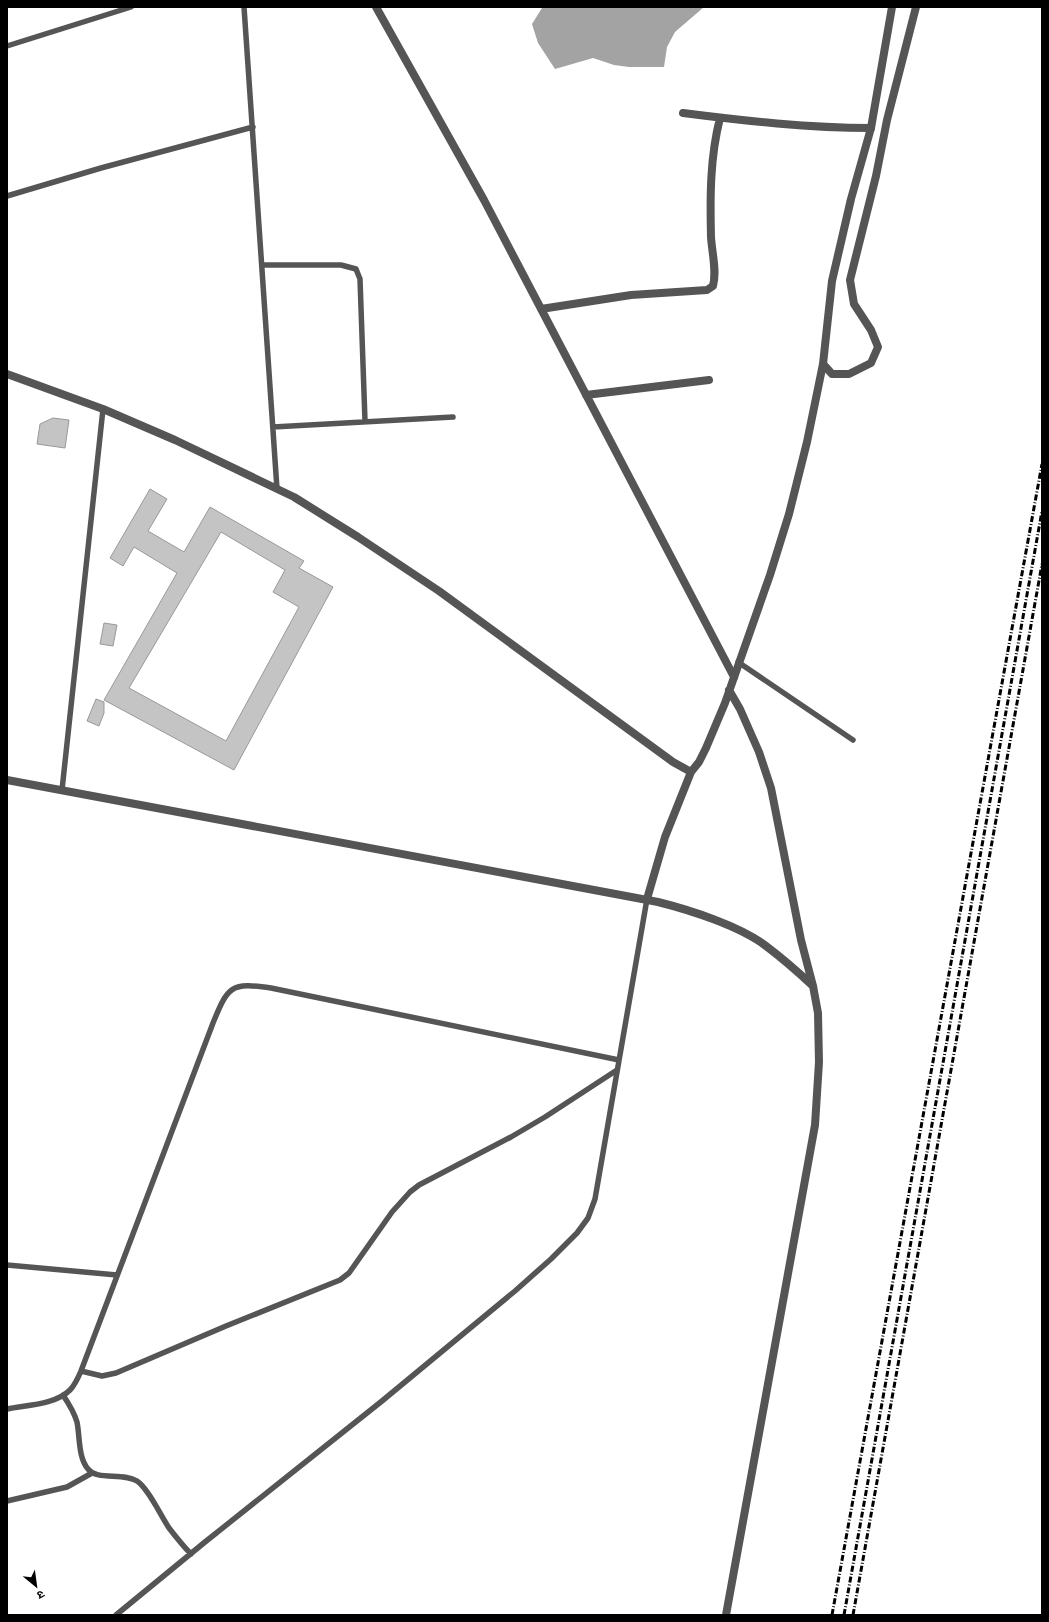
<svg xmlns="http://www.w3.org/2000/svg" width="1049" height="1622" font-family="Raleway,'Noto Sans Devanagari',sans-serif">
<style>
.water{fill:#a3a3a3}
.building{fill:#c4c4c4;stroke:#999;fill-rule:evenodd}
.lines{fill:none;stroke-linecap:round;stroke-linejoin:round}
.service{stroke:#555;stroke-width:5.5}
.minor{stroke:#555;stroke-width:8}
.tertiary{stroke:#555;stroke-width:8}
.rail{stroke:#000;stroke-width:3;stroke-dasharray:6 2 1 2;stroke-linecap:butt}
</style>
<rect width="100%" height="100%" fill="#fff"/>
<!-- water -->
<path class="water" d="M544,7H704L675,32L667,47L664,67H629L614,65L593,58L555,69L538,43L532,24L542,8Z"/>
<!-- building -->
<path class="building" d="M53,418L69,420L65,448L37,444L40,424Z
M150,489L167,499L148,531L184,552L210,507L304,561L299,568L333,587L234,770L104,700L177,573L134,547L123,566L110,558ZM221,532L285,570L273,592L299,607L226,741L129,688Z
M104,623L117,625L113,646L100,644Z
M96,699L104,702V713L99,726L87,721Z"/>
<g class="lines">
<!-- service -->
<path class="service" d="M244,7L277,489
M7,46L131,7
M7,196L101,168L253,127
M262,265H341L356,269L360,279L365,421
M273,427L453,417
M738,662L853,740
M62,790L103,409
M7,1265L117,1275
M81,1371L102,1376L116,1373L226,1326L340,1280L349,1273L392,1212L410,1192L419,1185L511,1137L545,1117L617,1070
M63,1395C69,1404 74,1412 77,1422C80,1437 78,1457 88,1469C97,1481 123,1472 137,1481C148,1488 161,1516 169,1528C176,1537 183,1546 191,1554
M7,1409C26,1405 55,1405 70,1390C75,1385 78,1378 81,1371L213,1023C228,986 231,982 271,988L619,1060
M7,1501L67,1487L92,1473
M116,1615L205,1542L382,1401L515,1291L551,1259L577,1233L588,1218L595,1199L647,899"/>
<!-- minor -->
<path class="minor" d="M376,7L484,200L734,677
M683,113C746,121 808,128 871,128
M541,309L631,295L707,290L713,286C717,271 712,253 711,237C710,197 710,157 720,118
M586,395L709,380"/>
<!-- tertiary -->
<path class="tertiary" d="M823,364L832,374H849L871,363L878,347L871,330L854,304L850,280L876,176L887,120L916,7
M7,374L103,409L175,440L294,497L358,537L439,591L673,762L691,772L699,762L706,748L725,703L770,575L789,514L807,442L823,364L832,281L851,199L871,128L892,7
M7,780L658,902C690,910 740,926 766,946C782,958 798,972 813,986
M647,899L665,837L691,772
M726,1615L815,1125L819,1062L818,1013L813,986L801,940L771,788L759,752L740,709L729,690"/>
<!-- rail -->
<path class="rail" d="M832,1615L1042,464
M844,1615L1042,511
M853,1615L1042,564"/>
</g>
<!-- border -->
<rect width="1049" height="1622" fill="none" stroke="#000000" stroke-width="16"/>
<!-- north arrow -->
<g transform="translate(36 1586) rotate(151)" stroke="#ffffff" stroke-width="3" paint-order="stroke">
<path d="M0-3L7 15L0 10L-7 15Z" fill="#000000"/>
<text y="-6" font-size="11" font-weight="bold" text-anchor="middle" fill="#000000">उ</text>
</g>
</svg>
